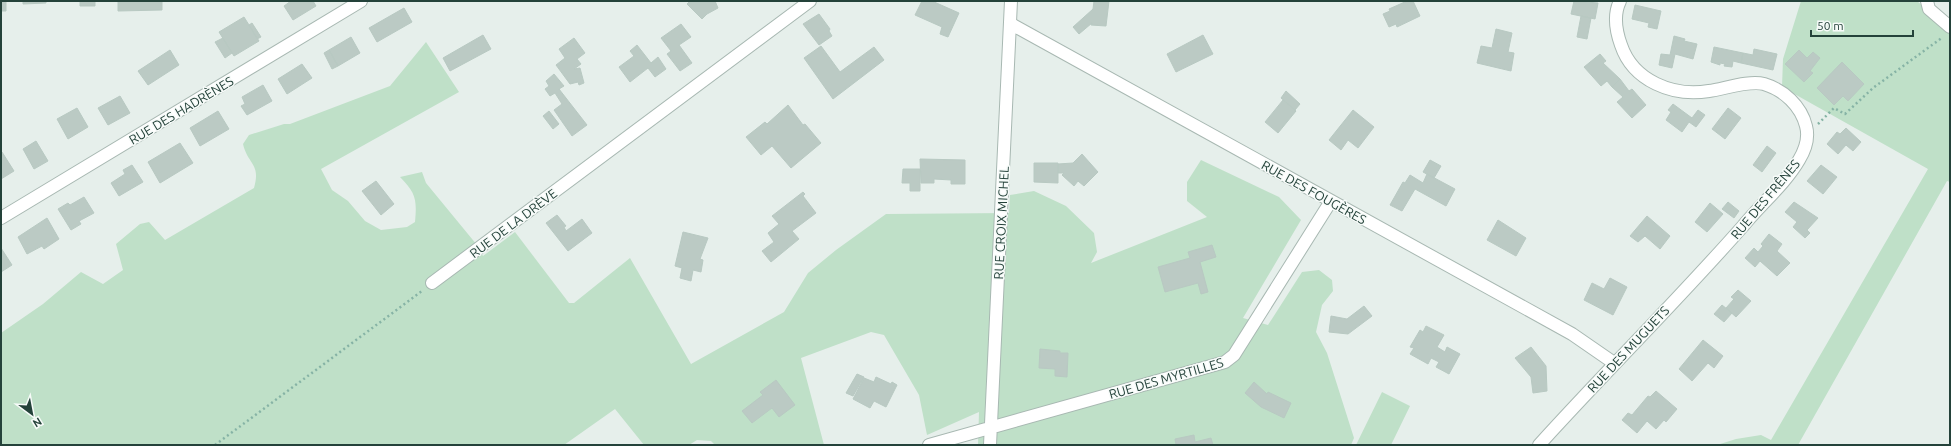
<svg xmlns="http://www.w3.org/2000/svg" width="1951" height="446" font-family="Ubuntu,sans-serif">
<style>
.green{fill:#bfe0c8}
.building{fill:#bbcac4;stroke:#b8c9c2}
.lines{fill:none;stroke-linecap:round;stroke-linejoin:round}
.minor-casing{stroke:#a8b8b2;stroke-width:14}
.path{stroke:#86b3a5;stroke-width:2.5;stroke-dasharray:2 3;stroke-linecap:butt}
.minor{stroke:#fff;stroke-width:12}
.labels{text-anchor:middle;stroke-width:3;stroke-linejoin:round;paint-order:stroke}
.street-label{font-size:13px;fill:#24423a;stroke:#f7fbf9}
</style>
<rect width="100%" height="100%" fill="#e6efeb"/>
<!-- green -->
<path class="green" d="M1801,1H1917L1950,29V182L1947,181L1798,445H1717L1736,439L1761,435L1771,440L1928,169L1782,87L1783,59Z
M426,42L459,92L321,169L332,190L348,201L365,221L381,230L407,227L415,222C417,200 416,193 400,177L422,172L426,183L477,245L483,256L515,232L569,303H574L630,258L691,364L784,312L808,273L836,250L886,214L1009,213L1010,195L1034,191L1066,206L1094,233L1097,252L1091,263L1207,217L1187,201V182L1201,160L1279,197L1301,220L1243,318L1268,325L1302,272L1319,270L1332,280L1333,291L1322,305L1316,332L1327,353L1354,438L1351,445H978L979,412L927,435L919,395L884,335L871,332L801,358L824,445H715L711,441L697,440L689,445H644L615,409L564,445H1V333L43,304L81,272L103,284L123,270L116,244L140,224L149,222L165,240L254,188C261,163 248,165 243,144L249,135L284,124H290L390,86Z
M1382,392L1410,406L1391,445H1356Z"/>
<!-- building -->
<path class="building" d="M1,1H6V11H1Z
M23,1H46V3L23,4Z
M80,1H95V6H80Z
M118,1H162V10L118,11Z
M291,1H313L316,6L293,20L284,6Z
M690,1H715L718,8L707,14L702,19L687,4Z
M922,1H932L959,13L948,37L940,34L942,27L915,15Z
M1094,1H1109L1106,26L1091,25L1092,23L1079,34L1073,27L1093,9Z
M1407,1H1413L1420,16L1397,27L1396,24L1389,27L1383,14L1390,11L1389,9Z
M1574,1L1598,3L1595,19L1571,14Z
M1635,5L1661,11L1657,29L1648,27L1649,23L1632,19Z
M404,8L412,22L377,42L369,28Z
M819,14L830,29L829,31L832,36L819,45L803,24Z
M1581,16L1591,18L1587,39L1577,37Z
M244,17L259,41L234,56L219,32Z
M252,23L261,37L257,39L249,25Z
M681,24L691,37L679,45L692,63L680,71L667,54L671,51L661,38Z
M1496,29L1512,33L1508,52L1514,53L1511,71L1477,63L1481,46L1492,48Z
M483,35L491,49L450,71L443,58Z
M1203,35L1213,54L1176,72L1167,54Z
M1674,36L1685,39L1684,41L1697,44L1693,59L1675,54L1672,68L1659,65L1661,54L1670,55Z
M351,37L360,53L338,66L329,50Z
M223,38L232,53L225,58L215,42Z
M574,38L585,53L577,59L581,64L574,69L580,68L584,83L579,85L578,82L570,84L556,65L565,58L559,49Z
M637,45L651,63L658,57L666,69L655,77L648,68L630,82L619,67L634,56L630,51Z
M821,46L840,72L874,47L884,60L833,99L804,58Z
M1714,47L1743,53L1741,63L1733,61L1732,67L1724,66L1725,64L1720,63V65L1711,62Z
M1754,49L1777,54L1773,70L1741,63L1743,53L1753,55Z
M170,50L179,65L148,85L138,71Z
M329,50L338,66L332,69L324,53Z
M1799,50L1807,58L1813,52L1820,58L1810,71L1813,73L1804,82L1785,64Z
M1600,54L1606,61L1603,63L1620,79L1612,87L1607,81L1601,86L1584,67Z
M1842,62L1864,84L1848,101L1843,96L1834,105L1817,88Z
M302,64L312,78L287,94L278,79Z
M554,74L564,86L559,89L587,125L572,136L554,110L562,104L555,93L550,96L545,89L549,86L546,81Z
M1620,79L1629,91L1632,89L1646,105L1632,118L1617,102L1623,97L1612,87Z
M263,85L272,101L247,115L241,106L245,104L242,97Z
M1286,91L1300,104L1295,110L1281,98Z
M120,96L130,113L108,125L98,108Z
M1283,100L1296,111L1278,133L1265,122Z
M1673,104L1692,118L1698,110L1705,115L1696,127L1689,122L1682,132L1666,120L1671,112L1668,110Z
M788,105L803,125L805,124L821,143L791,168L772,146L761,155L746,137L765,122L767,124Z
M77,108L88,127L68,139L57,119Z
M1728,108L1741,118L1725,139L1712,129Z
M1353,110L1374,127L1358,148L1348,140L1341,150L1329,140Z
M218,111L229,129L200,146L190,128Z
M549,111L559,124L553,129L543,116Z
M1846,128L1861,142L1853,151L1846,145L1838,154L1827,144L1837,132L1840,134Z
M36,141L48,161L34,169L23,149Z
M180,143L193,163L160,183L148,162Z
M1767,146L1776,153L1762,172L1753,165Z
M2,152L14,171L1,179V153Z
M1082,154L1098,172L1084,186L1078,181L1074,186L1062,175L1064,173H1058V164L1073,163Z
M920,159L965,160V184H951V180L934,179V183H921Z
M1430,160L1441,166L1434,178L1423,172Z
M1034,163H1058V183L1034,182Z
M132,165L143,182L119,196L111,183L125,174L123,170Z
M1821,165L1837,177L1823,194L1807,181Z
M903,169H920V191H910V183H902Z
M1427,174L1455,189L1446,206L1415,189L1402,211L1390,205L1403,182L1405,183L1410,175L1423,183Z
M376,181L394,204L381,215L362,191Z
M803,192L805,194L803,196L816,213L792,231L799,239L771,262L762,251L774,242L768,233L779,224L772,216Z
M84,197L94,213L79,221L81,224L71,230L58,209L68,203L70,205Z
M1728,202L1739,211L1734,218L1722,209Z
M1794,202L1818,218L1807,230L1810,233L1805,238L1793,227L1797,222L1785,212Z
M1710,203L1723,214L1707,232L1695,222Z
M557,215L566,226L564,227L566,231L582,219L592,233L568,251L546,223Z
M1647,216L1670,236L1660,249L1645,236L1638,242L1630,236Z
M47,218L59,239L44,249L42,246L27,254L18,237Z
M1498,220L1526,238L1516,256L1487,240Z
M683,232L708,238L700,259L703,260L701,272L693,270L691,281L680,278L682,268L675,266Z
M1769,234L1782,244L1777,251L1790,263L1777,276L1760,261L1755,267L1745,258L1754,248L1758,252L1763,246L1761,244Z
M1212,245L1216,257L1200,262L1208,292L1201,294L1198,283L1165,292L1158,267L1190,258L1188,252Z
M1,248L12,265L1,272Z
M1610,278L1627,287L1613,315L1584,300L1592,283L1604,289Z
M1738,290L1751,301L1736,317L1726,308L1734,299L1731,297Z
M1722,305L1732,313L1724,322L1714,314Z
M1364,306L1372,316L1348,334L1329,332L1331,316L1347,319Z
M1426,326L1444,335L1437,347L1445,352L1447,347L1460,354L1449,374L1436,367L1439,362L1431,358L1428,364L1410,354L1414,348L1410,347L1420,330L1423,332Z
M1703,340L1723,356L1714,368L1708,363L1692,381L1679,369Z
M1531,347L1546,366L1547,391L1533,393L1531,377L1515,358Z
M1040,349L1060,351V353H1068L1067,377L1055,376V369L1039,368Z
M857,374L864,377L853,396L846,393Z
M876,377L891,384L892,382L897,385L886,407L874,401L870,408L853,399L864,378L874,382Z
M776,380L795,405L779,417L772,408L752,423L742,411L763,395L760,392Z
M1254,382L1267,394L1268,392L1291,403L1284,418L1261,407L1245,393Z
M1656,391L1677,409L1666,422L1664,420L1656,429L1647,421L1637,433L1622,420L1628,413L1632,415L1648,396L1650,397Z
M1194,435L1195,442L1211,438L1213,445H1176L1175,439Z"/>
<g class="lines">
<!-- minor casing -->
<g class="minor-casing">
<path id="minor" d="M1927,1L1929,9L1950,27
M1011,24L1572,334L1614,363
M1,218L361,1
M432,283L810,1
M929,445L1225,362L1234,355L1331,201
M990,445L1011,1
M1539,445C1606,371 1677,301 1743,226C1761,204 1785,184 1799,160C1805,150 1809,137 1806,126C1801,106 1784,90 1764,84C1749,80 1724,89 1709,91C1673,97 1633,81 1621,45C1616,31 1613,15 1620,1"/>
</g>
<!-- path -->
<path class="path" d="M1818,124L1834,108L1845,114L1873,88L1943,37
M215,445L422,291"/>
<!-- minor -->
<use href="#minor" class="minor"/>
</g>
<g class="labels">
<!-- street labels -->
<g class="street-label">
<text transform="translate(181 110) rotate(-31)" y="5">RUE DES HADRÈNES</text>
<text transform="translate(1314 192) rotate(29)" y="5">RUE DES FOUGÈRES</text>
<text transform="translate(1765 199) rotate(-50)" y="5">RUE DES FRÊNES</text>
<text transform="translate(513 223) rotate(-37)" y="5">RUE DE LA DRÈVE</text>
<text transform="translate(1001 223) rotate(-87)" y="5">RUE CROIX MICHEL</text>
<text transform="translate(1628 349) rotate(-47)" y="5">RUE DES MUGUETS</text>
<text transform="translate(1166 378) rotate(-16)" y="5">RUE DES MYRTILLES</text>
</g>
</g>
<!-- border -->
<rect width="1951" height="446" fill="none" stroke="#24423a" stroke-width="4"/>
<!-- north arrow -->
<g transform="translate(32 414) rotate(148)" stroke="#f7fbf9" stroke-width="3" paint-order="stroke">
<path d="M0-3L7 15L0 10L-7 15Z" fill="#24423a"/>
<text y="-6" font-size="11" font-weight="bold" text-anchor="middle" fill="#24423a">N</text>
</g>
<!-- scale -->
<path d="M1811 30v6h102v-6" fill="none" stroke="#24423a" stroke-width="2"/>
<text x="1817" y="30" font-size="12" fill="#24423a" stroke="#f7fbf9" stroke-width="3" paint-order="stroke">50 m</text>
</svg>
